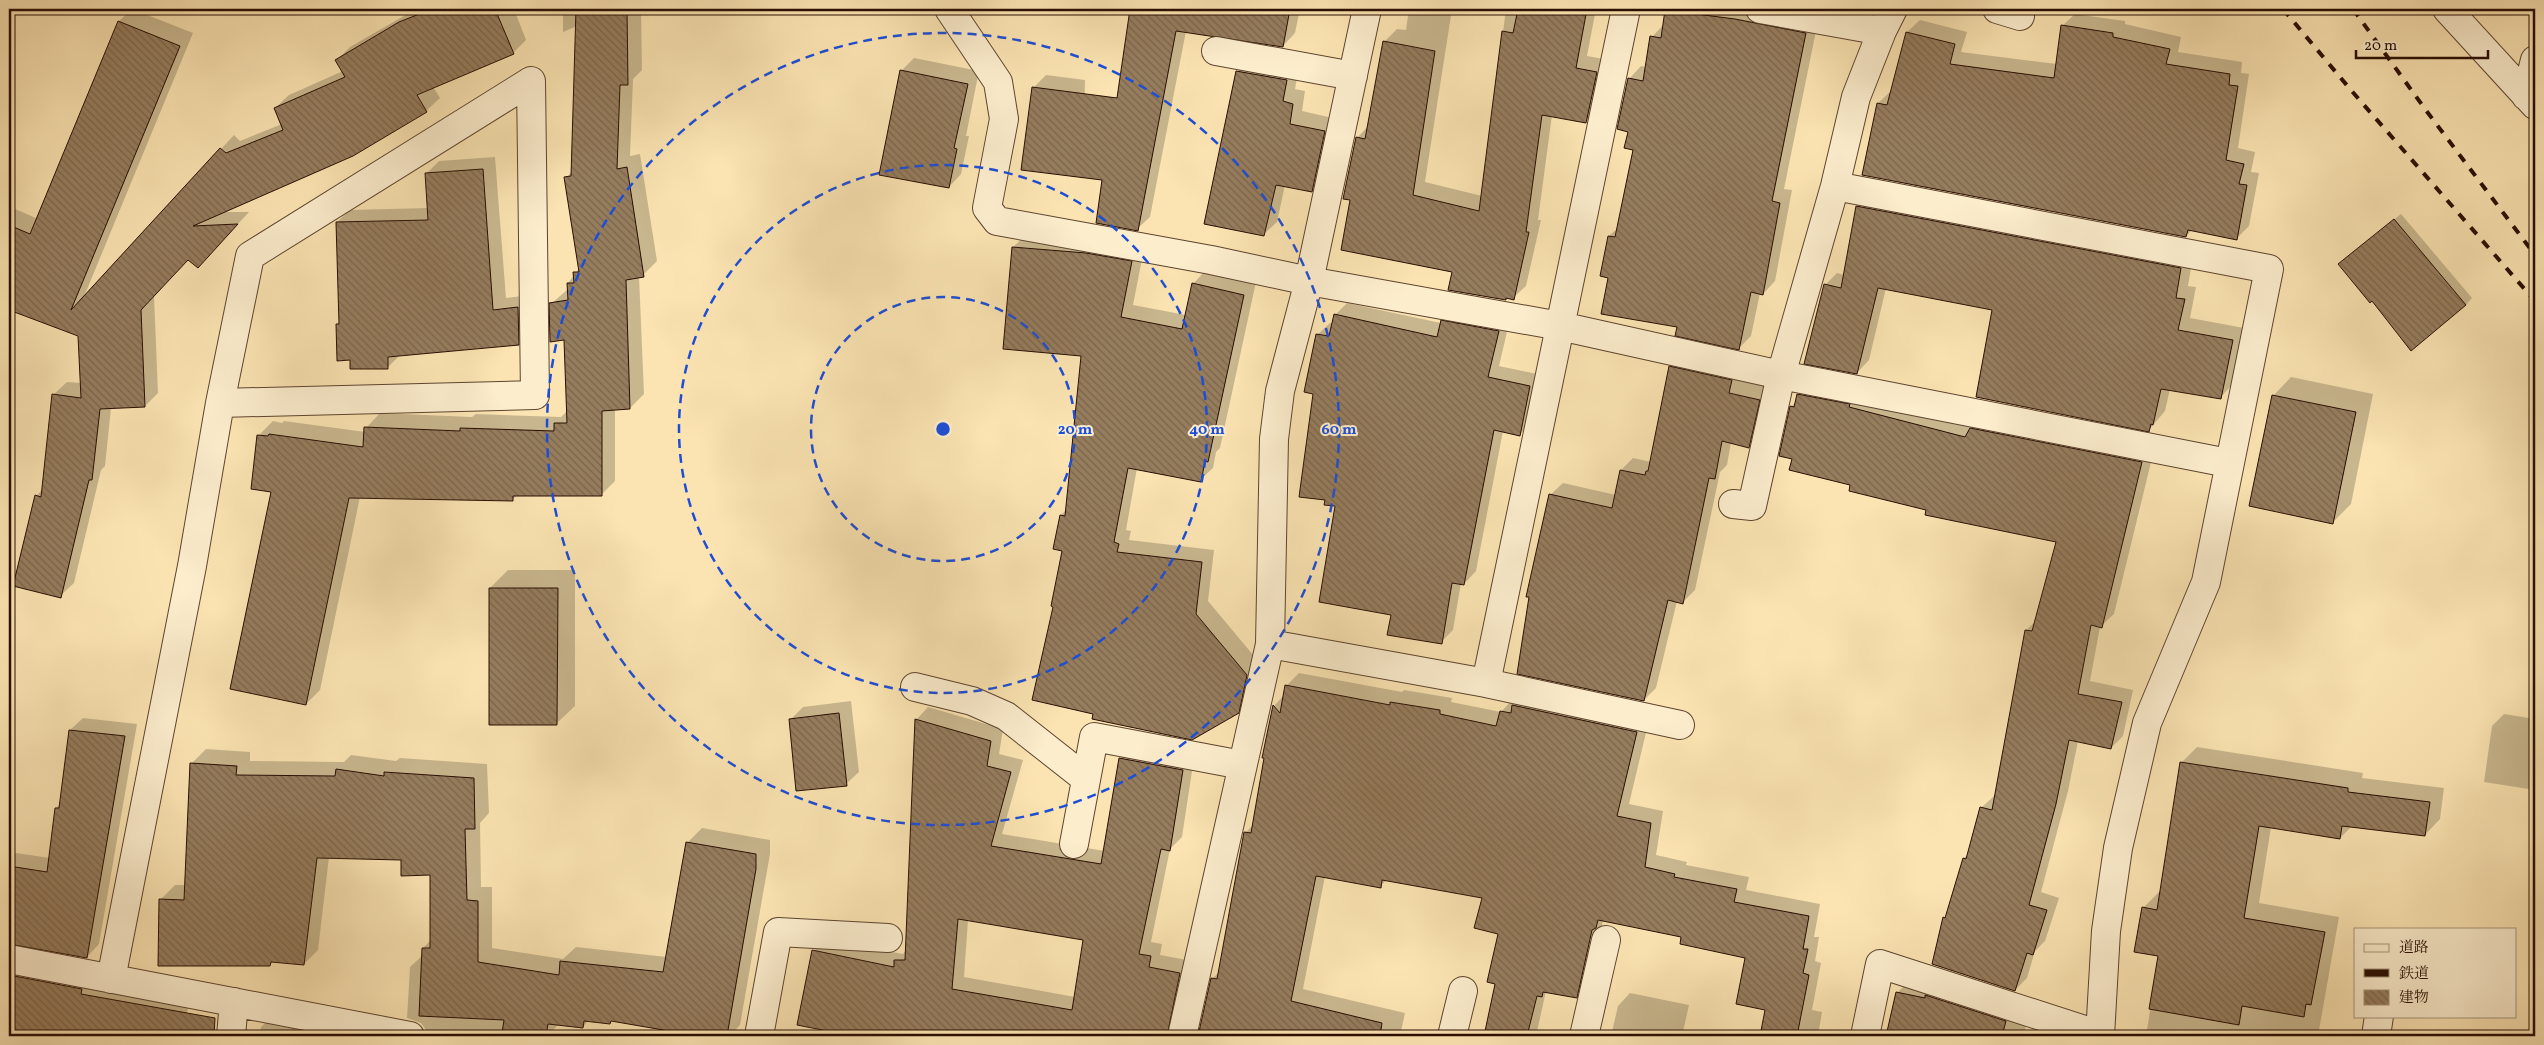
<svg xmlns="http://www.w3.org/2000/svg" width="2544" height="1045" font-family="Vollkorn,'Noto Serif JP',serif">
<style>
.shadow{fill:#0003;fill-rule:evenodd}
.building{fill:url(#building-back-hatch);stroke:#280e03;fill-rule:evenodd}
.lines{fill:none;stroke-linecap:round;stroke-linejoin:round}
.minor-casing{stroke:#5d442f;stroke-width:30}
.minor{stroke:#fcedcd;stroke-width:28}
.rail{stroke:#280e03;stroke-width:4;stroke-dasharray:9 9;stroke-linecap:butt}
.ring{fill:none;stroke:#1d4ed8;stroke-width:2.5;stroke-dasharray:9 6}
.centre{fill:#1d4ed8;stroke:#fcedcd;stroke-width:2.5}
.ring-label{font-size:15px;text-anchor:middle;font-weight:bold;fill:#1d4ed8;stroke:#fcedcd;stroke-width:4;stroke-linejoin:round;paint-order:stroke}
</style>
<defs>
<pattern id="building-back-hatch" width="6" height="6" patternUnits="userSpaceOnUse" patternTransform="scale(1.25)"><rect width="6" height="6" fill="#967d5e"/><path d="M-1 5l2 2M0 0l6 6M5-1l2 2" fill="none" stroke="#7a654b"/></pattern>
</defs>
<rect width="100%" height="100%" fill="#fbe4b2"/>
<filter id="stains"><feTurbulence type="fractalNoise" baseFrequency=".004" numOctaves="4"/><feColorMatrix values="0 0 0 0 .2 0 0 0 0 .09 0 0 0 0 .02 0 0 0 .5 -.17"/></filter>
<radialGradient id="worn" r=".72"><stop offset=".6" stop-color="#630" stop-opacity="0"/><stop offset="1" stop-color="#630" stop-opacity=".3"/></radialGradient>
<!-- shadow -->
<path class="shadow" d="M132,9L193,33L83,299L234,135L240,141L282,124L275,108L289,95L343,71L337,60L350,47L416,9H514L526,40L513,53L433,87L440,98L426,111L220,212H249L211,253L189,258L154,296L158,393L145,406L111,408L105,466L101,470L74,583L60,596L36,496L43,489L53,395L67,382L81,383L79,335L9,308V212L13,208L38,219L119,21Z
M563,9H641L642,70L633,79L630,156L640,154L657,261L643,275L639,276L644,394L630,408L615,409V481L601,495L518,494L512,500L360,497L320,690L306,704L272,491L259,435L273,421L282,423L284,421L365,432L366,428L380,413L472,417L476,414L561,417L568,410L565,339L551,304L568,289V283L580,267L566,178L572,171L577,26L563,32Z
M1131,9H1300L1295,33L1283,46L1186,31L1150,217L1137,229L1109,159Z
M1409,9H1452L1425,182L1482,196L1506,9H1596L1587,56L1609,60L1598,109L1586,122L1552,115L1538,220H1541L1526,286L1513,298L1507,297L1505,299L1453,271L1351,199L1357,138L1368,126L1385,41L1397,29L1406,30Z
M1667,9H1763L1818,21L1784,189L1792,190L1775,281L1763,294L1760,293L1751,336L1739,348L1678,326L1609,277V236L1619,227L1635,149L1629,131V79L1641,66L1647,67L1652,37L1664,24Z
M2075,14L2125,21V24L2181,37L2178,52L2242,62L2241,73L2249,74L2238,148L2255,152L2251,172L2259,173L2249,226L2237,238L2192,230L2186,236L1878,103L1891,91L1907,32L1920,20L1967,32L1961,52L2057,64L2062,26Z
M914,58L979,71L966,136H969L961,174L949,187L901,71Z
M1250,59L1299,68L1295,89L1305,91L1302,111L1337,119L1324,178L1312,191L1285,185L1277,222L1264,234L1206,223L1238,71Z
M1046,75L1085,80L1083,162L1033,88Z
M495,157L506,298L530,295L531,331L518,343L401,354L388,367L351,359L337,324L340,322L337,222L350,210L429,208L426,174L439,161Z
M1870,194L2193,256L2188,286L2196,287L2190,318L2244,328L2232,385L2220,398L2170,389L2165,411L2149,430L1994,309L1886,288L1869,360L1857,373L1825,285L1837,273L1845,275L1857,207Z
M2401,214L2472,298L2466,305L2346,258Z
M1026,235L1144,249L1133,305L1186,315L1193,284L1205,271L1256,282L1220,448L1216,452L1213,468L1200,480L1137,468L1126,530L1131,531L1129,540L1214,550L1208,601L1259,662L1251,699L1238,712L1095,713L1054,606L1063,550L1061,515L1066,510L1082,355L1013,247Z
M1347,303L1441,323L1454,309L1510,319L1499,366L1542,375L1532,422L1520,434L1503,431L1476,571L1464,584L1461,583L1453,630L1441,642L1392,614L1315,393L1317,335L1330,323H1333L1335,315Z
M1683,354L1744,368L1741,381L1771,388L1761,434L1748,447L1731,442L1727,465L1720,472L1695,590L1683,602L1677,601L1656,688L1644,700L1550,495L1563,483L1616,495L1621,470L1633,458L1651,462L1670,367Z
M2291,377L2373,394L2351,504L2332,523L2273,396Z
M1811,382L2154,450L2114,614L2100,627L2090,681L2133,690L2123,736L2111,748L2078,741L2068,791L2041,892L2059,898L2045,941L2035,951L2027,978L2015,990L1944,918L1948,915L1964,858L1969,853L1981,808L1994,796H1996L2026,630L2037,620L2058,541L1927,509L1851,485L1794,458L1791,407L1797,401L1798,395Z
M508,570H575V706L556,724L490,588Z
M1299,673L1402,692L1404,690L1452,698L1451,702L1501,712L1513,699L1649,720L1629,804L1663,811L1656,855L1687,862L1686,865L1749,877L1746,890L1820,904L1814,937H1819L1815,961L1821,963L1812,1010L1822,1012L1818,1036H1762L1767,1009L1746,957L1683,936L1603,920L1589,984L1576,996L1546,991L1536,1036H1484L1497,983L1499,933L1483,897L1387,880L1380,886L1325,876L1303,989L1405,1013L1400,1036H1199L1212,979L1220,971L1245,833L1254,824L1265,757H1263L1274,706L1284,695L1286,686Z
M851,701L859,772L846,784L790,720L803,707Z
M928,707L1003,729L999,754L1023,760L1002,834L1105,851L1121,758L1133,746L1194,758L1182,837L1170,849L1151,942L1162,944L1160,955L1192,961L1177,1036H859L799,1024L814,951L826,939L903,954L907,949L916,720ZM968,920L1085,939L1075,997L964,977Z
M2504,714L2535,719V790L2484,782L2492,726Z
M83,718L137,724L99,944L87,957L9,943V852L50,858L56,808L61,803L70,730Z
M2197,747L2363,773L2362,778L2444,788L2440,819L2425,835L2352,826L2340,838L2271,827L2259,903L2339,917L2318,1036H2146L2159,955L2143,908L2159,892L2161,893L2182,762Z
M206,749L250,752V761L344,762L351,755L396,761L400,758L487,764L489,813L480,823L481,887H492V948L563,959L576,947L667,957L688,842L702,828L770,840V854L740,1025L730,1036H706L613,1020L610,1023L589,1020L583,1027L559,1024L547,1036H426V1030L421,1023L407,1018L410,967L423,955V948L431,940L432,874L402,859L329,857L318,950L304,964L273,961L270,965L160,900L175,885H186L191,764Z
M9,956L190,997L183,1036H195H9Z
M1910,980L2028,1013L2024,1036H1888L1898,992Z
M1630,993L1689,1005L1682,1036H1611L1618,1006Z
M276,1013L409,1036H260L261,1027Z"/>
<!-- building -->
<path class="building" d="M432,9H495L514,54L417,95L427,112L353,156L193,226L238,224L198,268L188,260L141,310L145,407L100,409L92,480H89L61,598L13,586L35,495L41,497L52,394L81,398L78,336L9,310V225L30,234L118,21L180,46L71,310L220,148L226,153L283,130L274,108L345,77L335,60L399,22Z
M576,9H627L628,85H620L617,169L627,167L644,277L626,280L630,409L602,411V496H513V501L349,498L306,705L230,689L271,492L251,489L257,435L268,436L269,434L363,447L364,427L460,431V428L554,431V423H567L564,340L550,342L549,303L568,300L567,283H574L573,272H579L564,177L571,176Z
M1130,9H1290L1283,47L1176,31L1138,231L1096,223L1102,180L1021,170L1032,87L1117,98Z
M1518,9H1587L1576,68L1597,72L1586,123L1542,115L1526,232H1529L1514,300L1506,298V300L1448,290L1452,272L1341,250L1350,200L1343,199L1356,137L1365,139L1383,41L1435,51L1413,195L1479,211L1502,31L1513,33Z
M1665,10L1735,19L1806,33L1772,201L1780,203L1763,295L1751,292L1739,350L1675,336L1677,327L1601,314L1608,278L1600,276L1608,236L1615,237L1633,150L1624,148L1628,132L1617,129L1628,78L1643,81L1650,36L1661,38Z
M2061,25L2113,33V37L2170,49L2166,64L2230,74L2229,85L2238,86L2226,160L2244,164L2239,184L2247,185L2237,240L2188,230L2186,237L1862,175L1877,103L1887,105L1906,32L1955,44L1950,64L2054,78Z
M900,70L968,84L954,148L957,149L949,188L879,175Z
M1236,71L1287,80L1283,101L1293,104L1290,124L1325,131L1312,192L1276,185L1264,236L1204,224Z
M483,169L493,310L518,307L519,345L388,357V369H350V360L337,361L336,324H339L336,222L428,220L425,173Z
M1856,206L2181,268L2176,298L2185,299L2178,330L2233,340L2221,399L2161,389L2153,425L2151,424L2149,432L1976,397L1992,310L1878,288L1857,374L1804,364L1824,284L1841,288Z
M2394,219L2466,305L2411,351L2372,301L2370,303L2338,264Z
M1012,247L1086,253L1132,261L1121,317L1182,329L1192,283L1244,295L1208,462L1205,461L1201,482L1128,468L1114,542L1119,544L1117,552L1202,562L1196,614L1247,675L1239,713L1192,740L1092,719L1093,714L1032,700L1053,607L1051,606L1062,551L1053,549L1060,515L1065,516L1081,356L1003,349Z
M1334,314L1437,337L1441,320L1499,331L1488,377L1530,386L1520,436L1494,430L1464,585L1452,583L1442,644L1387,635L1391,615L1319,602L1335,506L1324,505L1325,500L1299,497L1313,394L1304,392L1316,334L1329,336Z
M1669,366L1732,380L1729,393L1760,400L1749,448L1722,441L1715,479L1709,478L1683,604L1668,600L1644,701L1517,674L1529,597H1526L1549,494L1612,508L1620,470L1645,475L1646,471H1648Z
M1797,394L1850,404L1849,407L1965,437L1970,428L2142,462L2102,628L2091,625L2078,694L2122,702L2111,749L2069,740L2056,804L2029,905L2047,910L2033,955L2027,953L2015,991L1932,964L1943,917L1945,918L1963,858L1966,859L1980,807L1992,810L2025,630L2032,631L2056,542L1925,515L1926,510L1849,491L1850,485L1789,470L1792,459L1779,456L1790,406L1794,407Z
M2272,395L2356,412L2333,524L2249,506Z
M489,588H558L557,725H489Z
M1285,685L1390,705V702L1440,710V714L1496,726L1500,711L1511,713L1512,705L1637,732L1617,816L1651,823L1645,867L1675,874L1674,877L1737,889L1734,902L1809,916L1803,949H1808L1803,973L1809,975L1797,1036H1760L1765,1010L1736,1004L1745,958L1680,944L1681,937L1598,920L1596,928L1592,930L1577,998L1543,992L1542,997L1537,996L1527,1036H1484L1495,984L1487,982L1498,934L1474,928L1482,898L1382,880L1381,888L1316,876L1291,1001L1382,1023L1380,1036H1198L1211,978L1217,979L1244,832L1251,833L1264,758H1262L1273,705L1280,713Z
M839,713L847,786L796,791L789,719Z
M915,719L991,741L987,766L1011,772L991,846L1101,864L1119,758L1183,770L1170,851L1161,849L1139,954L1151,956L1149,967L1180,973L1167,1036H853L797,1025L812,950L894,967V960H905ZM958,919L1083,940L1072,1010L952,989Z
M69,730L125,736L87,958L9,944V866L47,872L55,808H59Z
M2180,762L2348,788V792L2430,802L2425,836L2342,826L2340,839L2259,826L2244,918L2325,932L2311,1005L2306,1004L2304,1017L2242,1006L2239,1025L2149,1009L2158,956L2134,952L2142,907L2157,910Z
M190,763L237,766L236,775L335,776L336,769L384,776V772L474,778L475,829H465L467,900L478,901V962L559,975L560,961L663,972L686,842L756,854V869L727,1036H698L611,1021L610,1024L584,1021L583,1028L548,1024L546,1036H523L502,1033L504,1020L419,1016L422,948H430V875L401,876V860L317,858L304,965L271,962L270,966H158L159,899L184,900Z
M9,975L82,989L81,994L215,1018L214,1036H9Z
M1896,992L1925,998V995L2006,1021L2002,1036H1886Z"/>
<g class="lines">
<!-- minor casing -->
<g class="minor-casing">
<path id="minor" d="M949,9L998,82L1004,119L987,208L997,221L1211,260L1309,281L1560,326L1781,375L2228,463
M1760,9L1882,31L1893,9
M1997,9L2020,16
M2447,9L2535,105
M1216,51L1353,76
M2526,96L2535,60
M1835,186L2269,269L2206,582L2147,723L2118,848L2106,931L2100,1036
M1733,504L1752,506L1781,375L1835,186L1856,97L1882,31
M1270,644L1486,683L1680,725
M1486,683L1626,9
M915,687L972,701L1006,716L1086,779
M1074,844L1094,737L1242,765
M9,959L410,1036
M111,979L192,566L220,403L250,256L531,81L535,395L220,403
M231,1036L234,1002
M759,1036L778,932L888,938
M1182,1036L1270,644L1274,439L1280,391L1309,281L1367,9
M1452,1036L1463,991
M1584,1036L1606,940
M1865,1036L1880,964L2100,1035
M2376,1036L2379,1016"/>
</g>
<!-- minor -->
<use href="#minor" class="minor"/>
<!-- rail -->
<path class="rail" d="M2283,9L2350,89L2535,301
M2353,9L2425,109L2535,255"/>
</g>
<!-- distance rings -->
<g class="ring">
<circle cx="943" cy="429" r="132"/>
<circle cx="943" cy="429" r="264"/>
<circle cx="943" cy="429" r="396"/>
</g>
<circle cx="943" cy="429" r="8" class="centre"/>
<g class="ring-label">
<text x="1075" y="434">20 m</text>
<text x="1207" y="434">40 m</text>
<text x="1339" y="434">60 m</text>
</g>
<!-- margin -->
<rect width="2544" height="1045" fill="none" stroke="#fbe4b2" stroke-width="30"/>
<rect x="10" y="10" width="2524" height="1025" fill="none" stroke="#280e03" stroke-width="2.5"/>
<rect x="15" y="15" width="2514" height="1015" fill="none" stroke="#280e03"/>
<!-- legend -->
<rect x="2354" y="928" width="162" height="90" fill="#fcedcd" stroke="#a7947c"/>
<rect x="2364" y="944" width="25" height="8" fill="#fcedcd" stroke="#a7947c"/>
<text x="2399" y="952" font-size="15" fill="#280e03">道路</text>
<rect x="2364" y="969" width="25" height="8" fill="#280e03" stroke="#a7947c"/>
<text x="2399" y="978" font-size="15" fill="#280e03">鉄道</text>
<rect x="2364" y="990" width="25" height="15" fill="url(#building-back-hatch)" stroke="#a7947c"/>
<text x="2399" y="1002" font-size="15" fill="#280e03">建物</text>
<!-- scale -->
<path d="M2356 50v8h132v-8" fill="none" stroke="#280e03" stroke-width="2.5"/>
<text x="2364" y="50" font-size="15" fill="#280e03" stroke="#fcedcd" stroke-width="4" paint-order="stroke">20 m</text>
<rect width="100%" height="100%" filter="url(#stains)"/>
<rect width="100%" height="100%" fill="url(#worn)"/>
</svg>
